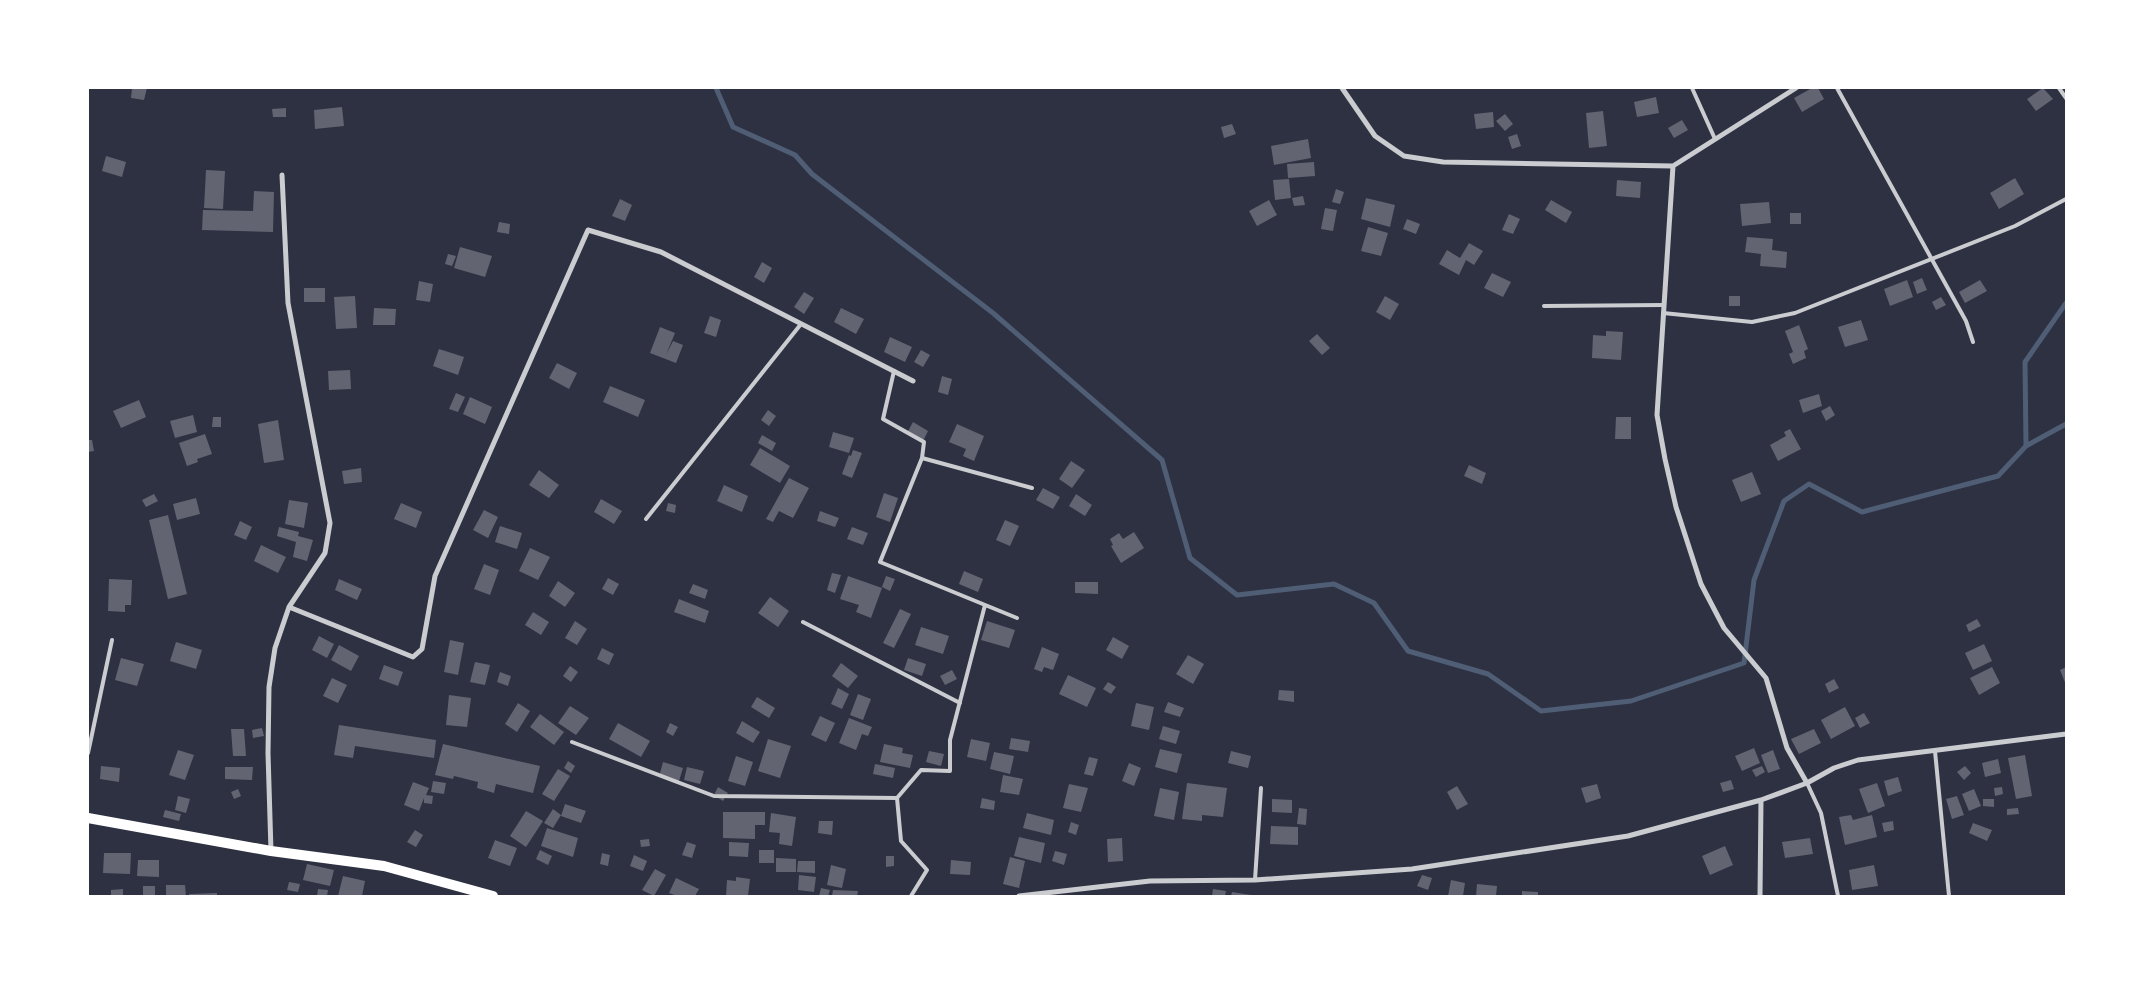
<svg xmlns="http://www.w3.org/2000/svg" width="2154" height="984" font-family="Georgia,serif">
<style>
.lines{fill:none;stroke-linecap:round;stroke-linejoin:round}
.stream{stroke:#4f5d75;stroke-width:5}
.building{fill:#626471}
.service{stroke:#caccd0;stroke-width:4}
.minor{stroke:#caccd0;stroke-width:5}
.secondary{stroke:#fff;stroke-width:10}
</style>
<rect width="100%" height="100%" fill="#2d3142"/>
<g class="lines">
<!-- stream -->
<path class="stream" d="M716,88L733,127L795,155L812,174L993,313L1162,460L1190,558L1237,595L1334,584L1374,603L1408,651L1488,674L1541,711L1631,701L1744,663L1754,580L1784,501L1809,484L1862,512L1998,476L2026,446L2066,424
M2026,446L2025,362L2066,303"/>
</g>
<!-- building -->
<path class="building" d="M132,88H147L144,100L131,98Z
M1812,88H1818L1824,99L1802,112L1794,98Z
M2043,88L2053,99L2036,111L2027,99Z
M1656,97L1659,113L1637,117L1634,102Z
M342,107L344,126L315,129L314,110Z
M286,108V117H273L272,109Z
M1603,111L1607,146L1589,148L1586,113Z
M1493,112L1494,127L1476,129L1474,114Z
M1505,114L1513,124L1505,131L1496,121Z
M1682,120L1688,130L1674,138L1668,128Z
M1232,124L1236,134L1224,138L1221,127Z
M1517,134L1521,146L1512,149L1508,137Z
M1308,139L1311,158L1274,165L1271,146Z
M106,156L126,162L122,177L102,171Z
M1314,162L1315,176L1288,178L1287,164Z
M206,170L225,171L223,209L204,208Z
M2015,178L2024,194L1999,209L1990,193Z
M1289,179L1291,198L1275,200L1273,180Z
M1617,180L1641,182L1640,198L1616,196Z
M1336,189L1344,192L1340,204L1332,202Z
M254,191L274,192L273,232L202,230L203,210L253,211Z
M1303,196L1305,205L1294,206L1292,198Z
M1366,198L1395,205L1390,227L1361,219Z
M620,199L632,205L625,221L612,216Z
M1269,200L1277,215L1257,226L1249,211Z
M1551,200L1572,212L1566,223L1545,210Z
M1769,202L1771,223L1742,226L1740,204Z
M1325,208L1337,210L1333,231L1321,229Z
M1790,213H1801V224H1790Z
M1509,214L1520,219L1513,234L1502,230Z
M1407,219L1420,224L1416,234L1403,229Z
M499,222L510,224L509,234L497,232Z
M1368,227L1388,233L1381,256L1361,251Z
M1747,237L1773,239L1772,250L1787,252L1786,268L1760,266L1761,254L1745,252Z
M1469,243L1483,251L1474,265L1466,260L1459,275L1439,264L1447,250L1460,258Z
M460,247L492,256L485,277L454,268Z
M448,254L456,256L452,266L445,264Z
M762,262L772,268L764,283L754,277Z
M1492,273L1511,282L1503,297L1484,288Z
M1922,278L1927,290L1917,294L1913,282Z
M1907,280L1913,297L1890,306L1884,289Z
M1980,280L1987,291L1965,303L1959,292Z
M419,281L433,284L430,302L416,300Z
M304,288H325V302H304Z
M804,292L814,298L804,314L794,307Z
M355,296L357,328L336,329L334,297Z
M1385,296L1399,304L1390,320L1376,312Z
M1729,296H1740V306H1729Z
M1941,297L1946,305L1936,310L1932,302Z
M374,308L396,309L395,325H373Z
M841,308L864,319L856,334L834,322Z
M710,316L721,320L716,337L704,333Z
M1861,320L1868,340L1845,347L1838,327Z
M1799,325L1808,349L1804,351L1806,358L1793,364L1789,354L1793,352L1785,331Z
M660,327L675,333L666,355L673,341L683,345L676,363L650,353Z
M1606,331L1623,332L1621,360L1592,358L1593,335L1606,336Z
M1317,334L1330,348L1322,355L1309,341Z
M890,337L912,347L905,362L884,352Z
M439,349L464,357L458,375L433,366Z
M921,350L930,355L923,367L914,362Z
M557,363L577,373L569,389L549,378Z
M350,370L351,389L329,390L328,371Z
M942,376L952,379L948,395L938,392Z
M610,386L645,400L638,417L603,402Z
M456,393L465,397L458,412L449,409Z
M1819,394L1822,406L1803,413L1799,400Z
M470,397L492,407L485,424L463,414Z
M139,400L146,417L121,428L113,411Z
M1830,406L1835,415L1826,421L1821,411Z
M768,410L776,416L769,426L761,420Z
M193,415L197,432L175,438L170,421Z
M213,417H221V427H212Z
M1616,417H1631V439H1615Z
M278,420L284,460L264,463L258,424Z
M913,422L928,431L923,441L907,433Z
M957,424L984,436L974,461L963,456L966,449L949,442Z
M1790,429L1801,449L1778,461L1770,445L1786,436L1784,432Z
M833,432L854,438L849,453L829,447Z
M205,434L212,454L197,459L198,462L187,466L179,443Z
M762,435L776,443L772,451L758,443Z
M88,440H92L94,451L88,452Z
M760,448L790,466L780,483L750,465Z
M853,450L862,453L852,478L842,474L849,455L851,456Z
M1071,461L1085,470L1072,488L1059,479Z
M1469,465L1486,473L1482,484L1464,476Z
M361,468L362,482L344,484L342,471Z
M539,470L559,485L549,498L529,485Z
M1752,472L1761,494L1741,502L1732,480Z
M789,478L809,488L793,518L779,511L773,522L766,519Z
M724,485L748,496L742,512L717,501Z
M1043,488L1060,497L1053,509L1036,500Z
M884,493L898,498L890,522L876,517Z
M154,494L158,501L146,507L142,500Z
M1076,494L1092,505L1085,516L1069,506Z
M196,498L200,514L177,520L173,504Z
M601,499L622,511L614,524L594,512Z
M289,500L308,503L304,528L285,524Z
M401,503L422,512L416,528L394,519Z
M668,503L676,505L675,513L666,511Z
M484,510L498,517L488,538L473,530Z
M820,511L839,518L835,527L817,521Z
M168,515L187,594L168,599L149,520Z
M1005,520L1019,526L1010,546L996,540Z
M240,521L252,527L246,540L234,535Z
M500,526L522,533L517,549L495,542Z
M279,527L299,532L298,536L313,540L307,561L293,557L296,542L277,536Z
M852,527L868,533L863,545L847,539Z
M1134,532L1144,548L1121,563L1111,546L1113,545L1110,539L1119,533L1123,539Z
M261,545L286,557L278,573L254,561Z
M530,548L550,557L538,580L519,571Z
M484,564L499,570L490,595L474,589Z
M964,571L983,579L978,592L959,584Z
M832,573L841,575L835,593L827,590Z
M848,576L882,588L871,618L856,612L859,605L840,599Z
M886,576L895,579L890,591L882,587Z
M608,578L619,584L613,595L602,589Z
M109,579L132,580L131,605H125V612L108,611Z
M339,579L362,589L357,600L335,590Z
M558,581L575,593L565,607L549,596Z
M1075,582H1098V594L1075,593Z
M693,584L708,590L705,599L689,593Z
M770,597L789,611L778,627L758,613Z
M679,599L709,611L705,623L674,612Z
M900,609L911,614L894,648L883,643Z
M533,612L549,622L541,635L525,625Z
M1977,619L1981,626L1969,632L1966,625Z
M575,621L587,629L577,645L565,638Z
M987,621L1015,630L1009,648L981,640Z
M921,627L949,636L943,654L915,645Z
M319,636L334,644L327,658L312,650Z
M1113,637L1129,646L1122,659L1106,650Z
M450,640L464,643L458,675L444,672Z
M176,642L202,650L196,669L170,661Z
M1984,644L1992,661L1973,670L1965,653Z
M339,645L359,656L351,671L331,660Z
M1042,647L1059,654L1053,670L1044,667L1042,672L1034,669Z
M602,648L614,654L609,665L597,659Z
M1188,655L1204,664L1193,684L1176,674Z
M121,658L144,664L137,686L115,680Z
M908,658L926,664L922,676L904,670Z
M475,662L490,665L485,685L470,682Z
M841,663L858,676L848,688L832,676Z
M384,665L403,672L398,686L379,679Z
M570,666L578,672L571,682L563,676Z
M1992,667L2000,683L1979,695L1970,678Z
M2066,667V685L2060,670Z
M952,670L957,679L945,685L940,676Z
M500,672L511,676L508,686L497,682Z
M1068,675L1096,688L1087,707L1059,694Z
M332,678L347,685L338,703L323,696Z
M1834,679L1839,688L1829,693L1825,684Z
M1108,682L1116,687L1111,694L1103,689Z
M838,688L849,694L842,709L831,704Z
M1279,690L1294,691V702L1278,700Z
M858,694L871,699L863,720L850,715Z
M449,695L471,698L467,727L446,725Z
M757,697L775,708L769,718L751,707Z
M1168,702L1184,708L1180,717L1164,712Z
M518,703L530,711L517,732L505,724Z
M1136,703L1154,707L1149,730L1131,726Z
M570,706L589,718L576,735L558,723Z
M1845,707L1855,726L1831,739L1821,720Z
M1864,713L1870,723L1860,728L1855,718Z
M540,714L564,732L554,745L530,727Z
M820,716L835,723L826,742L811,735Z
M849,718L872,727L868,736L862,734L856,750L839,743Z
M742,721L760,732L753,743L736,733Z
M618,723L650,741L641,757L609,739Z
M670,723L678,727L673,736L666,732Z
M339,725L436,740L434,758L355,746L353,758L334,755Z
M1163,726L1180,731L1176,744L1159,739Z
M262,728L264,736L253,738L252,730Z
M231,729H244L246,756H233Z
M1814,729L1821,743L1799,754L1791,739Z
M1011,738L1030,741L1028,752L1009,749Z
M768,739L791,746L780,778L758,771Z
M971,739L990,743L986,761L967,757Z
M443,744L540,766L533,793L496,784L494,793L477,788L478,782L454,776L453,779L435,775Z
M884,744L903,748L902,753L913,755L910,768L880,762Z
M1754,748L1760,763L1742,771L1735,756Z
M1160,749L1182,754L1177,773L1155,767Z
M178,750L194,755L185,780L169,775Z
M1773,750L1780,769L1768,773L1761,755Z
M929,751L944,754L941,766L926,762Z
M1231,751L1251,756L1248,768L1228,763Z
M994,752L1014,756L1010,774L990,769Z
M2025,755L2032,796L2016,799L2008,758Z
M736,756L753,762L745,786L728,781Z
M1089,757L1098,759L1093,776L1084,774Z
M1998,759L2001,773L1985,777L1982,763Z
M568,761L575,766L571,773L564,768Z
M663,762L683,768L678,784L659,777Z
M1129,763L1141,768L1134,786L1122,781Z
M875,764L895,768L893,778L873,774Z
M101,766L120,768L119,782L100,779Z
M1762,766L1765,772L1756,777L1752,770Z
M1965,766L1971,773L1964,780L1957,772Z
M225,767H253L252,780L225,779Z
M687,767L704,771L700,784L684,780Z
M558,769L570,776L554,801L542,794Z
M1003,775L1023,779L1019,795L1000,792Z
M1898,777L1902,791L1888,796L1884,781Z
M1731,780L1734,789L1723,792L1720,783Z
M433,781L446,783L444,794L431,792Z
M413,782L429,788L426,795L433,796L432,804L424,803V798L419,811L404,805Z
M1187,783L1227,788L1223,817L1202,815V821L1182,819Z
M1877,783L1885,806L1868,813L1859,789Z
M1069,784L1088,788L1081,812L1063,808Z
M1597,784L1601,798L1586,803L1581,788Z
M1457,786L1468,804L1457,810L1447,792Z
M718,787L728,793L723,801L714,795Z
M2002,787L2003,794L1995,796L1994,788Z
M1160,788L1179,792L1174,820L1154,816Z
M238,789L241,796L234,799L231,792Z
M1974,789L1981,806L1969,811L1962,794Z
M178,796L190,799L186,813L175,810Z
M1957,796L1964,815L1952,819L1946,799Z
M982,798L995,801L994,810L980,808Z
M1272,799L1292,800V813L1272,812Z
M1983,799H1994V807L1983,806Z
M565,804L586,811L581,823L561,816Z
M1299,808L1307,809L1306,825L1297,824Z
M2018,808L2019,814L2007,815V809Z
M553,809L561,815L553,828L544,823Z
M165,810L181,814L179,821L163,817Z
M526,811L543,821L526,847L510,836Z
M723,812H765V825H755V839L723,838Z
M771,813L796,817L792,846L779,844L780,833L769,832Z
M1027,813L1054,820L1051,835L1023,828Z
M1851,815L1853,820L1872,815L1877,837L1845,845L1839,817Z
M819,821H833L832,835L818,833Z
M1893,821L1894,830L1884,832L1882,823Z
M1071,822L1079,825L1076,835L1068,832Z
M1973,823L1992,830L1987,841L1969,833Z
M1271,826L1298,827V845L1270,844Z
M547,828L578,838L573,857L541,846Z
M415,830L423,835L416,847L407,842Z
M1019,837L1045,843L1041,863L1014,856Z
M1122,838L1123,861L1108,862L1107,839Z
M1810,838L1813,854L1785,858L1782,842Z
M649,839L650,846L641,847L640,840Z
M495,840L517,848L510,866L488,858Z
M687,842L696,845L692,858L682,855Z
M729,842L749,843L748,857L729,856Z
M1725,846L1733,865L1710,875L1702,856Z
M540,850L552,856L548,865L536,859Z
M759,850H774V863H759Z
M1055,851L1067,854L1064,865L1052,861Z
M104,853H131L130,874L103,873Z
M602,853L610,855L608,866L600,864Z
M634,855L647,861L643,871L630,866Z
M886,856H894V866L886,867Z
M1010,857L1025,861L1019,888L1003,884Z
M776,858L796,859V872H776Z
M138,860H159V877L137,876Z
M951,860L971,862L970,875L950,874Z
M798,861H815V873L797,872Z
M307,864L334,870L330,886L303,880Z
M831,865L846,869L842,888L827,885Z
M1874,865L1878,886L1852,890L1849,870Z
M655,869L666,875L654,896L642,890Z
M799,875L816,877L814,892L798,890Z
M1422,875L1432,878L1428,890L1417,886Z
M343,876L365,881L362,896H338Z
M736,877L750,879L748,896H726L727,880L736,881Z
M676,878L699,889L695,896H677L669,893Z
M1451,880L1465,883L1463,896H1448Z
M289,882L300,884L298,892L287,890Z
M1477,884L1497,886L1496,896H1476Z
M166,885H185L186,896H166Z
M143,886H155V896H143Z
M821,888L830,890L828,896H819Z
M123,889V896H111V890Z
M318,889L328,890L327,896H317Z
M1213,889L1226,891L1225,896H1212Z
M833,890L858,891L857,896H832Z
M1522,891L1538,892V896H1522Z
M1232,892L1251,895V896H1231Z
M217,893V896H189V894Z"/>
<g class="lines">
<!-- service -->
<path class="service" d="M1692,88L1715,139
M1837,88L1966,321L1973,342
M2059,88L2066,98
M1544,306L1664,305
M1663,313L1752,322L1795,313L2015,226L2066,199
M894,371L883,419L924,442L922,458L1032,488
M922,458L880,562L1017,618
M646,519L801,324
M803,622L960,703
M572,742L714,796L897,798
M1935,751L1949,896
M88,753L112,640
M1807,783L1821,813L1838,896
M1255,880L1261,788
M911,896L927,870L901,841L897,798L921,770L950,771V740L985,605"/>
<!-- minor -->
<path class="minor" d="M1342,88L1375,136L1404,156L1443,162L1673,166L1796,88
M1673,166L1657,415L1665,459L1676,507L1701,584L1724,628L1766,678L1787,748L1807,783
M289,607L413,657L422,649L435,576L588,230L661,252L913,381
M271,851L268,753L269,687L275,648L289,607L325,553L330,523L288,303L282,175
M1019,896L1150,881L1255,880L1412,869L1628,836L1761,800L1807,783L1834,768L1858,760L2066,734
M1760,896L1761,800"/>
<!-- secondary -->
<path class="secondary" d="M88,818L271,851L384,866L493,896"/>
</g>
<!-- border -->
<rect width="2154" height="984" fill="none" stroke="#ffffff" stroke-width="178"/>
</svg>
